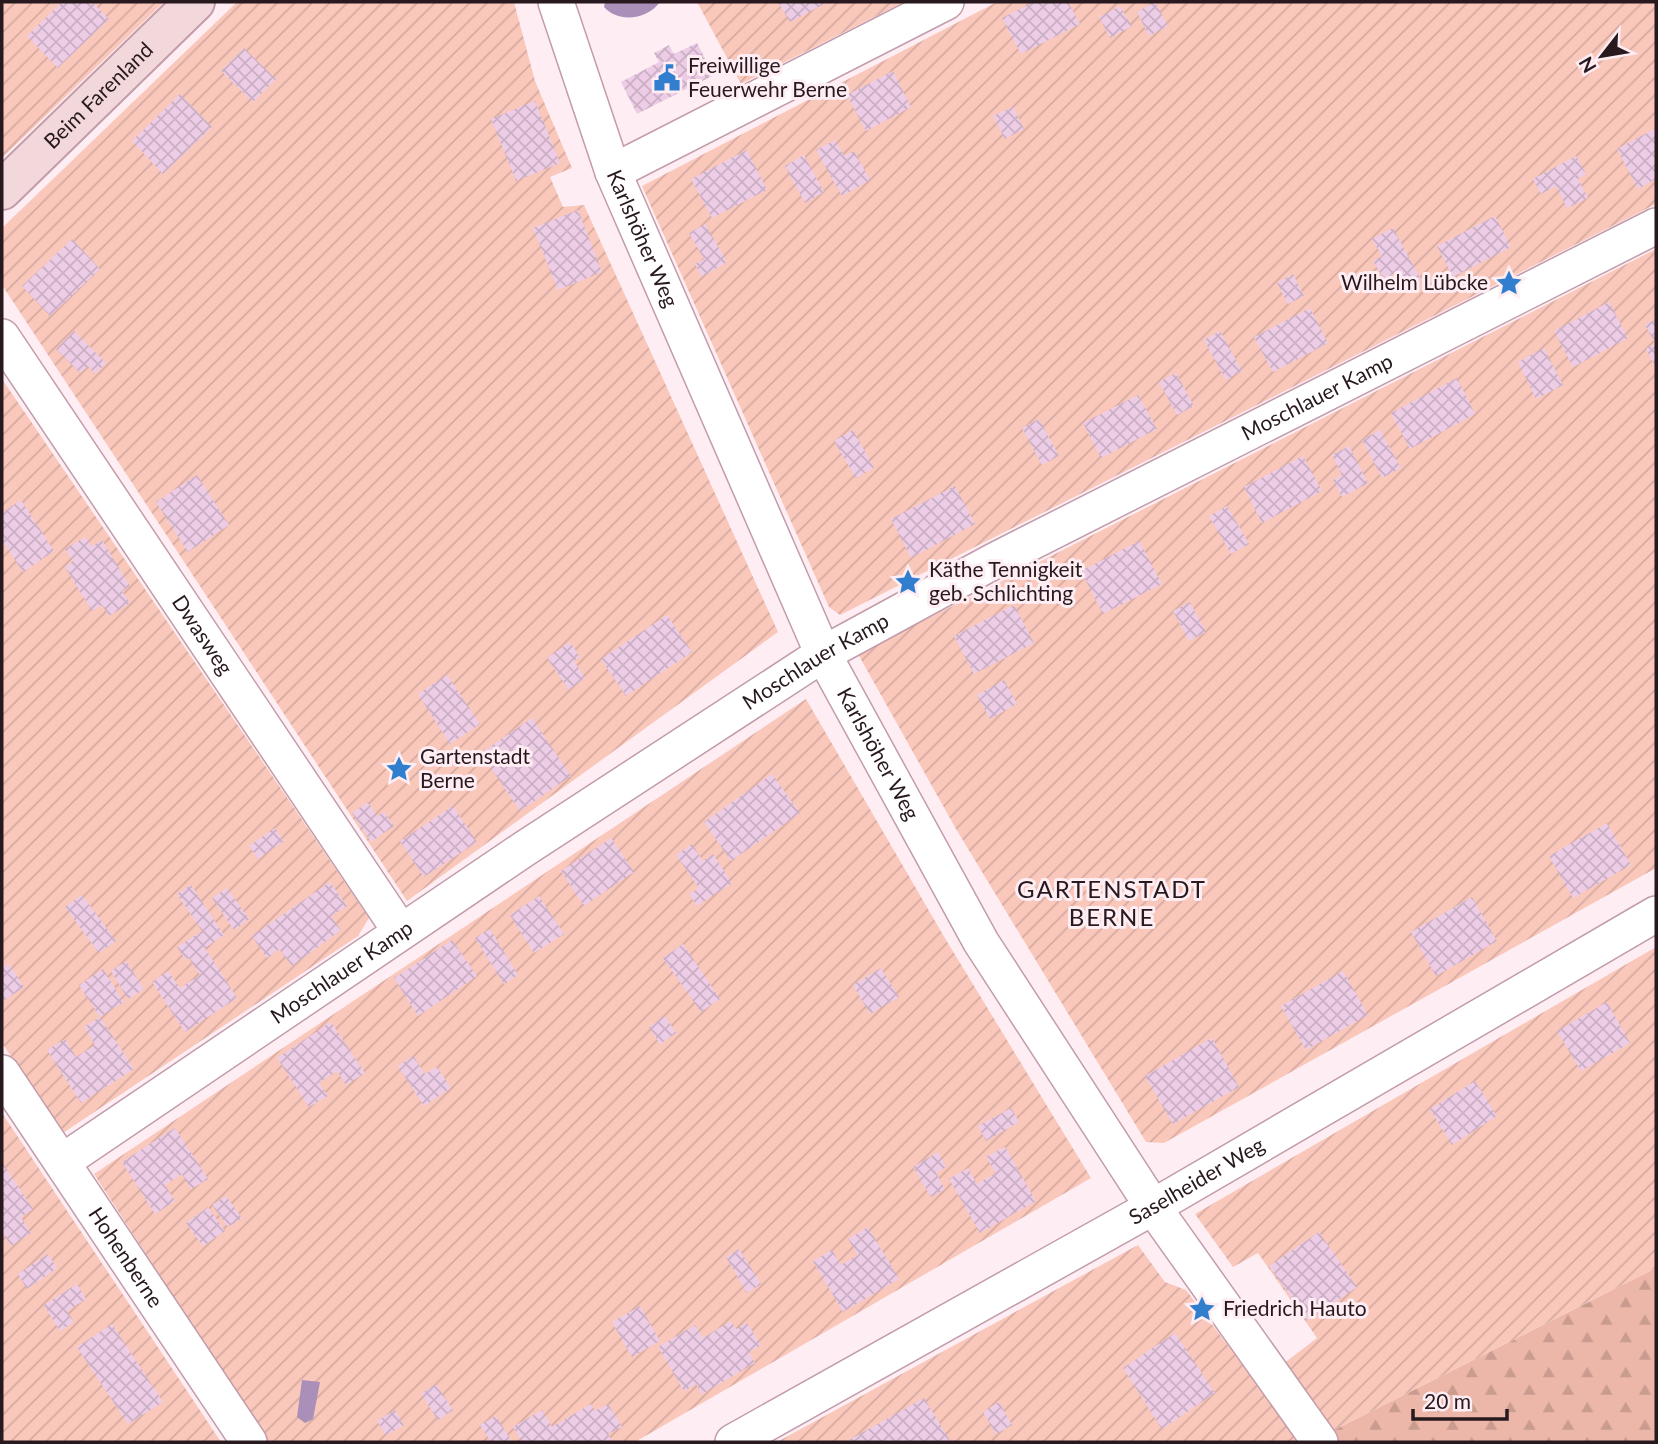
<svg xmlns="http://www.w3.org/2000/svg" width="1658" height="1444" font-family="Lato,sans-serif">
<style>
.forest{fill:url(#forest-firs)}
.garden{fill:url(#garden-furrows)}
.water{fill:#aa8fb8}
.building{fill:url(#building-cross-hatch)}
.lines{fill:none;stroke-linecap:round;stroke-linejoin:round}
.street-casing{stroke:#c29caa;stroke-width:38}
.secondary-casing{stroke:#c29caa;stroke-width:42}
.street{stroke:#fff;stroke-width:35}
.secondary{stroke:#f3d8db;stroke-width:38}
.labels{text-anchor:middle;stroke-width:6;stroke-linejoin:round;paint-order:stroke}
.poi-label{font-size:21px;fill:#27191e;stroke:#feeef4;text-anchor:start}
.street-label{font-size:21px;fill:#27191e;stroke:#feeef4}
.quarter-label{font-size:24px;letter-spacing:2px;fill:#27191e;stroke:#feeef4}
</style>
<defs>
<pattern id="forest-firs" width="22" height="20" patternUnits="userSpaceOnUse" patternTransform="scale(1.75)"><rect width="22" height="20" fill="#ecb6a8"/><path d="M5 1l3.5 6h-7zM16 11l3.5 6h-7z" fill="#ca9c90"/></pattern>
<pattern id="garden-furrows" width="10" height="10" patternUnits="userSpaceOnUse" patternTransform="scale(1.75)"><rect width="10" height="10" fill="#fac7bb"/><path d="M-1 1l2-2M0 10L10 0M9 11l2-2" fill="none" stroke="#d6aaa0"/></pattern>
<pattern id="building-cross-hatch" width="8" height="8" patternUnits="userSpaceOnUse" patternTransform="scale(1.75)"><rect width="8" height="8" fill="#edcde6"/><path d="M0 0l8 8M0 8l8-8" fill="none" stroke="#cbafc5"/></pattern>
</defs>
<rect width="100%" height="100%" fill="#feeef4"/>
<!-- forest -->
<path class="forest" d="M1656,1268V1442H1310L1328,1433Z"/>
<!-- garden -->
<path class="garden" d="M2,2H164L2,158Z
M237,2H514L535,81L572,168L550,177L563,207L584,205L778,632L407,901L2,285V228Z
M697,2H904L741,84Z
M997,2H1656V204L840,615L829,607L642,186Z
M1656,249V868L1164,1143L1146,1142L956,829L858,654Z
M2,379L369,918L358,936L63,1133L2,1043Z
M806,699L946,940L1091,1178L635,1442H268L94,1174Z
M1656,947V1268L1328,1433L1283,1364L1317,1338L1258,1253L1233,1267L1195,1214Z
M2,1113L221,1442H2Z
M1138,1245L1165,1282L1186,1290L1301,1442H777Z"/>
<!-- water -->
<path class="water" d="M605,2H660C647,20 618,23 604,7Z
M302,1380L320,1382L313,1419L305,1423L297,1417Z"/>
<!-- building -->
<path class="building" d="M62,2H92L109,19L58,68L27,36Z
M778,2H828L790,22Z
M1034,2H1068L1080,24L1021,54L1002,18Z
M1155,2L1168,26L1149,36L1137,12Z
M1120,6L1132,26L1110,38L1099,17Z
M697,43L714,75L637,114L621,82L659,62L654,53L669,45L674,54Z
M244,48L276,79L253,102L221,71Z
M893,71L911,107L866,131L847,95Z
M180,94L212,127L163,174L132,141Z
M535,101L560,163L516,181L491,119Z
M1013,107L1024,129L1005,139L993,116Z
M1656,128V179L1638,189L1617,149Z
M835,140L844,156L854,151L870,180L842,196L816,150Z
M747,150L767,190L712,218L691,179Z
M804,155L824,192L805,203L785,166Z
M1576,156L1586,174L1578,179L1588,198L1567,208L1556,186L1541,194L1533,179Z
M578,210L602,272L558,290L533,228Z
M1495,216L1511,247L1453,277L1437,246Z
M705,224L727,262L702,277L695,264L704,259L689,233Z
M1393,228L1421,280L1404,289L1395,273L1384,279L1373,261L1382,256L1372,239Z
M72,239L100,269L50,316L22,286Z
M1293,274L1304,296L1288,304L1277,283Z
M1609,302L1628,338L1573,367L1554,331Z
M1310,308L1328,343L1273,372L1254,337Z
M1656,319V368L1646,349L1655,343L1645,325Z
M74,331L106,363L95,374L88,366L80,373L56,349Z
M1220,331L1242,371L1226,380L1204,340Z
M1544,348L1563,385L1536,399L1518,362Z
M1176,373L1194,406L1177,415L1159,382Z
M1457,378L1475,414L1410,449L1391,413Z
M1138,395L1157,429L1101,458L1083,423Z
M1039,419L1059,456L1042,465L1022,428Z
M853,430L874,468L856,478L834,441Z
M1380,430L1401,468L1382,478L1362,440Z
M1349,446L1368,483L1342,497L1333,480L1342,475L1332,455Z
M1303,456L1322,491L1262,523L1244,487Z
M197,475L229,525L188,552L156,502Z
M955,486L975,524L911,558L891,519Z
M21,500L54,551L23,572L2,540V513Z
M1227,506L1249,544L1231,554L1209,516Z
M85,537L92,546L102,540L130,586L122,591L130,603L109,616L102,605L92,611L65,567L73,561L65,549Z
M1139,541L1162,584L1103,614L1081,571Z
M1190,602L1206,632L1189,641L1173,611Z
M1014,605L1034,643L974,674L954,636Z
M667,615L692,652L626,696L601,659Z
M570,642L580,657L574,661L585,678L569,690L547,658Z
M447,675L480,724L450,744L418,694Z
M1004,680L1017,704L990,719L977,695Z
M532,718L571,776L520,811L481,753Z
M772,774L800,813L731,861L704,822Z
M368,802L377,816L384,812L394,826L371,842L352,813Z
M453,806L477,842L424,877L400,841Z
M1607,823L1631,865L1573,898L1549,856Z
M275,828L284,841L258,859L249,846Z
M611,838L634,872L584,906L561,871Z
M692,844L703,861L713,854L732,883L697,906L689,894L699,888L676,855Z
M330,882L347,906L331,916L341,930L292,966L279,949L267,958L252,936Z
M191,885L224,935L205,948L237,998L185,1032L152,982L168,971L180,988L200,975L189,958L186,960L177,947L202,931L177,894Z
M227,888L249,919L234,930L212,898Z
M82,895L116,941L99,953L65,907Z
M539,896L564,934L534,953L510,915Z
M1472,897L1497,941L1436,976L1411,932Z
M490,929L518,975L504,984L475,938Z
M452,940L477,976L418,1016L394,978Z
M683,944L720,999L701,1012L663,958Z
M126,961L144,989L128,999L111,971Z
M9,964L24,987L2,1002V968Z
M881,968L899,997L870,1014L853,985Z
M103,969L124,1002L100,1017L79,985Z
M1343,971L1368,1015L1306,1050L1281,1006Z
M1607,1002L1630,1043L1581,1071L1557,1031Z
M665,1016L676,1033L660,1044L649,1027Z
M100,1017L134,1069L81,1103L47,1050L65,1039L76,1057L95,1045L84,1027Z
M331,1022L365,1073L346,1085L337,1071L319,1083L328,1096L309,1107L277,1058Z
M1212,1038L1239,1087L1173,1124L1145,1076Z
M413,1056L425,1074L437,1067L451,1088L424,1106L398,1066Z
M1475,1081L1497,1116L1452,1145L1430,1109Z
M1011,1108L1019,1122L986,1141L978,1126Z
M175,1128L208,1179L191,1189L182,1174L165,1185L175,1201L155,1214L122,1162Z
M1005,1147L1036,1201L980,1233L949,1179L968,1168L977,1184L996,1173L986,1157Z
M938,1152L946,1167L936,1173L945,1189L931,1197L913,1167Z
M2,1162L33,1209L21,1217L31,1233L11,1246L2,1231Z
M226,1196L242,1218L228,1227L212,1205Z
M208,1207L225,1231L203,1246L186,1223Z
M868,1227L899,1279L843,1312L813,1261L832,1250L841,1265L858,1255L848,1239Z
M1319,1232L1357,1287L1308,1321L1269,1266Z
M739,1249L761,1284L747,1293L726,1257Z
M48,1254L57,1268L27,1289L18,1274Z
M77,1284L86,1299L67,1311L74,1322L60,1331L44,1305Z
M640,1306L660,1341L632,1357L612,1322Z
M731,1321L736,1329L747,1323L761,1345L749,1352L755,1363L702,1394L696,1384L684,1391L658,1347L695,1325L703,1338Z
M112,1324L163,1402L128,1424L77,1347Z
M1175,1333L1215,1393L1162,1429L1123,1368Z
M436,1384L453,1410L438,1420L421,1394Z
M924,1398L951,1442H850L849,1440Z
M999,1402L1012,1425L996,1434L983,1412Z
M591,1404L595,1411L608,1404L622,1427L608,1434L613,1442H522L513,1427L542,1410L552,1427Z
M395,1410L404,1425L386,1435L377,1421Z
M496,1416L512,1442H491L480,1425Z"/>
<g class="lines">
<!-- street casing -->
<g class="street-casing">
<g id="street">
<path id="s1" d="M556,2L613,172L823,654L981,942L1153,1207L1320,1442"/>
<path d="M613,172L946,2"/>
<path id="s2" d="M2,337L401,932"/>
<path id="s3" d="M2,1073L249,1442"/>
<path id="s4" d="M62,1162L524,849L823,654L994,561L1656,226"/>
<path id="s5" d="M733,1442L1153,1207L1656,914"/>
</g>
</g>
<!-- secondary casing -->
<g class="secondary-casing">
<g id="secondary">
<path id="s6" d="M2,190L195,2"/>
</g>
</g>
<!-- street -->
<use href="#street" class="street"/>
<!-- secondary -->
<use href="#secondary" class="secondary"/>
</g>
<!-- icons -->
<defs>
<g id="civic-bare" transform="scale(2.1)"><path d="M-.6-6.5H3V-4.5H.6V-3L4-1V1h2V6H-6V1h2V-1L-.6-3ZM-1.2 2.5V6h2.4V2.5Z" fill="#327ece" stroke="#feeef4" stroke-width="2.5" paint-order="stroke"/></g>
<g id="sight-bare" transform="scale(2.1)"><path d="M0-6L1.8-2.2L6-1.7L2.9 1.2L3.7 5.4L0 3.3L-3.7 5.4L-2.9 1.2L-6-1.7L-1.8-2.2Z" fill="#327ece" stroke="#feeef4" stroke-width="2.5" paint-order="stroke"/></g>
</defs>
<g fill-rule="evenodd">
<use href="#civic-bare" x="667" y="78"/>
<use href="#sight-bare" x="1509" y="283"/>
<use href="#sight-bare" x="908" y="582"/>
<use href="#sight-bare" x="399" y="769"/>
<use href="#sight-bare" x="1202" y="1309"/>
</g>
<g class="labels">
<!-- poi labels -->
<g class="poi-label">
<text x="688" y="73">Freiwillige<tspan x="688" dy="24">Feuerwehr Berne</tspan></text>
<text x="1488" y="290" text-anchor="end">Wilhelm Lübcke</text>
<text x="929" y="577">Käthe Tennigkeit<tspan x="929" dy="24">geb. Schlichting</tspan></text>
<text x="420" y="764">Gartenstadt<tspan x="420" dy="24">Berne</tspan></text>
<text x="1223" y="1316">Friedrich Hauto</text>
</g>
<!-- street labels -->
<g class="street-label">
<text dy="7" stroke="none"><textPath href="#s6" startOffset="135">Beim Farenland</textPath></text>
<text dy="7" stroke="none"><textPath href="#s1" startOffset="252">Karlshöher Weg</textPath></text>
<text dy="7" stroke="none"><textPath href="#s4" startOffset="1472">Moschlauer Kamp</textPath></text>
<text dy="7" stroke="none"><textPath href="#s2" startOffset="359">Dwasweg</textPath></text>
<text dy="7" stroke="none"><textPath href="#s4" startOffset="905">Moschlauer Kamp</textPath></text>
<text dy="7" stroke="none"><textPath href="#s1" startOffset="819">Karlshöher Weg</textPath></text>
<text dy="7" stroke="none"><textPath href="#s4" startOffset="338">Moschlauer Kamp</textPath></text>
<text dy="7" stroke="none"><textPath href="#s5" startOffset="532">Saselheider Weg</textPath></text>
<text dy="7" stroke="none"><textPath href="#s3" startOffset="222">Hohenberne</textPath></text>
</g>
<!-- quarter labels -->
<g class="quarter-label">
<text x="1112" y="898">GARTENSTADT<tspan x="1112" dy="28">BERNE</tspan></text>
</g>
</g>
<!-- border -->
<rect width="1658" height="1444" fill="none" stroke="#27191e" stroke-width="7"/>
<!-- north arrow -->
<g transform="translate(1602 56) rotate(239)" stroke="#feeef4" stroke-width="5" paint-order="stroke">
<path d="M0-5L12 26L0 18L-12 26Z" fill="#27191e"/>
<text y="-10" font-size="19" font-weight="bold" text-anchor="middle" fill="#27191e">N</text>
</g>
<!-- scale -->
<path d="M1413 1409v10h94v-10" fill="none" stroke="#27191e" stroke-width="3.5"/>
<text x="1424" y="1409" font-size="21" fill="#27191e" stroke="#feeef4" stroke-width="5" paint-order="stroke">20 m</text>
</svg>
